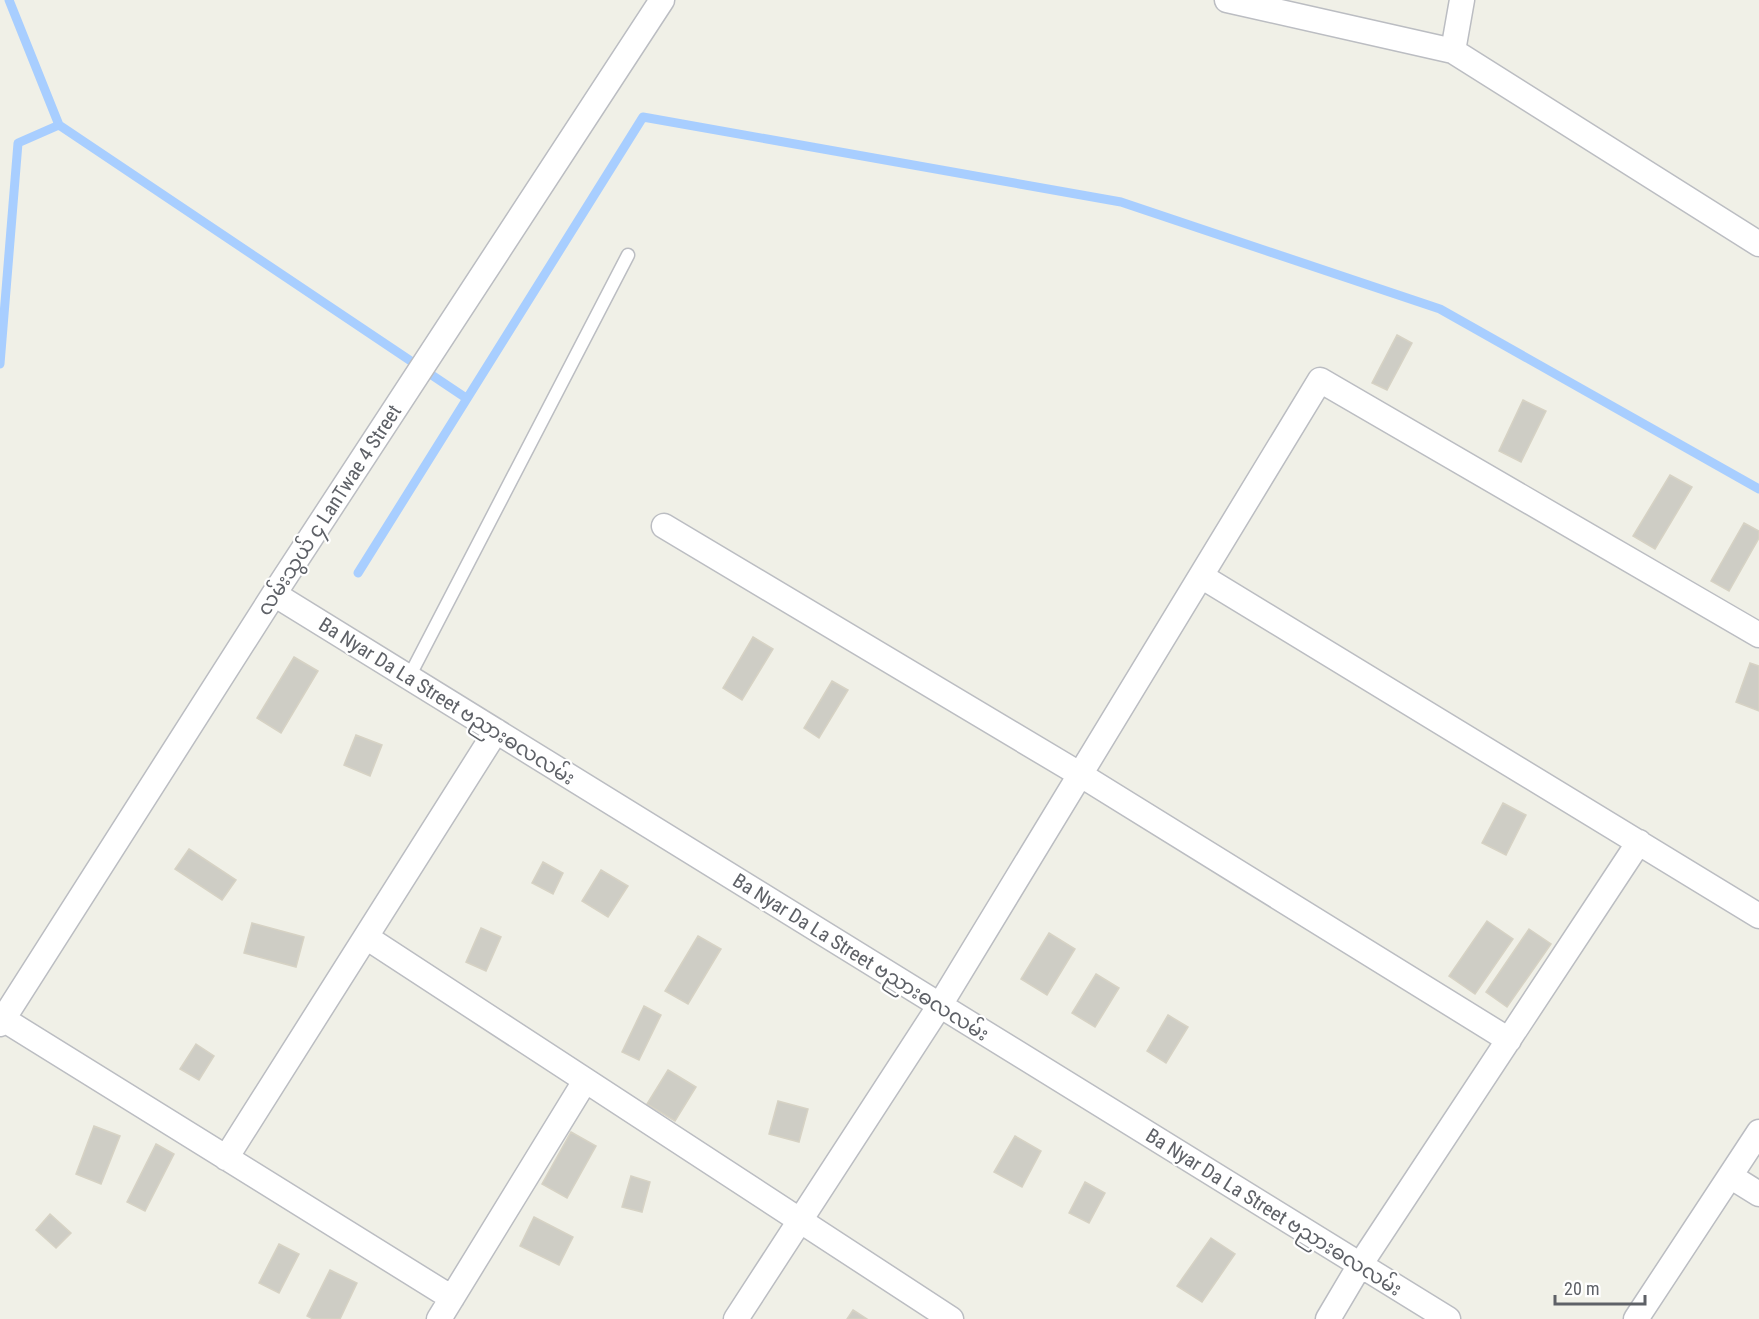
<svg xmlns="http://www.w3.org/2000/svg" width="1759" height="1319" font-family="'Roboto Condensed','Noto Sans Myanmar',sans-serif">
<style>
.lines{fill:none;stroke-linecap:round;stroke-linejoin:round}
.stream{stroke:#a8ceff;stroke-width:9}
.building{fill:#cecdc5;stroke:#d6d2c4;stroke-width:1.5}
.service-casing{stroke:#bbbdc2;stroke-width:15}
.minor-casing{stroke:#bbbdc2;stroke-width:27}
.service{stroke:#fff;stroke-width:12}
.minor{stroke:#fff;stroke-width:24}
.labels{text-anchor:middle;stroke-width:4.5;stroke-linejoin:round;paint-order:stroke}
.street-label{font-size:20px;fill:#5e6167;stroke:#fff}
</style>
<rect width="100%" height="100%" fill="#f0f0e7"/>
<g class="lines">
<!-- stream -->
<path class="stream" d="M9,0L59,125
M0,364L18,143L59,125L466,398
M358,573L643,117L1121,202L1440,309L1759,489"/>
</g>
<!-- building -->
<path class="building" d="M1397,335L1412,343L1387,390L1372,383Z
M1523,400L1546,411L1521,462L1499,451Z
M1670,475L1692,487L1655,549L1633,536Z
M1744,523L1759,531V538L1729,591L1711,581Z
M753,637L773,649L742,700L723,688Z
M294,657L318,671L281,733L257,718Z
M1750,663L1759,666V711L1736,702Z
M832,681L848,690L819,738L804,728Z
M356,735L382,745L370,776L344,765Z
M1503,803L1526,815L1506,855L1482,843Z
M189,849L236,880L222,900L175,869Z
M543,862L563,873L553,894L532,883Z
M601,870L628,886L608,917L582,901Z
M1487,921L1513,939L1475,994L1449,976Z
M252,923L304,937L296,967L244,953Z
M481,928L501,937L486,971L466,962Z
M1529,929L1551,944L1507,1007L1486,992Z
M1049,933L1075,949L1047,995L1021,979Z
M698,936L721,949L688,1004L665,991Z
M1096,974L1119,988L1095,1027L1072,1013Z
M644,1006L661,1015L639,1060L622,1052Z
M1168,1015L1188,1027L1166,1063L1147,1051Z
M196,1044L214,1056L199,1080L180,1069Z
M668,1070L696,1087L675,1121L647,1104Z
M778,1101L808,1109L799,1142L769,1134Z
M94,1126L120,1136L101,1184L76,1174Z
M571,1132L596,1146L567,1198L542,1184Z
M1015,1136L1041,1151L1022,1187L994,1172Z
M156,1144L174,1154L145,1211L127,1202Z
M631,1176L650,1182L642,1212L622,1207Z
M1085,1182L1105,1193L1089,1223L1069,1213Z
M50,1214L71,1233L56,1248L36,1230Z
M534,1217L573,1237L559,1265L520,1246Z
M1211,1238L1235,1254L1202,1302L1177,1286Z
M279,1244L299,1254L279,1293L259,1283Z
M330,1270L357,1283L340,1319H313L307,1316Z
M853,1310L867,1319H847Z"/>
<g class="lines">
<!-- service casing -->
<g class="service-casing">
<path id="service" d="M409,677L628,255"/>
</g>
<!-- minor casing -->
<g class="minor-casing">
<path id="minor" d="M1227,0L1453,51L1759,244
M1453,51L1462,0
M664,526L1081,775L1509,1040
M1201,576L1759,916
M274,594L1448,1319
M366,937L951,1319
M3,1019L452,1298
M0,1024L274,594L662,0
M226,1158L496,731
M1730,1176L1759,1194
M439,1319L585,1081
M736,1319L940,1005L1320,380L1759,635
M1328,1319L1360,1265L1639,842
M1636,1319L1759,1132"/>
</g>
<!-- service -->
<use href="#service" class="service"/>
<!-- minor -->
<use href="#minor" class="minor"/>
</g>
<g class="labels">
<!-- street labels -->
<g class="street-label">
<text transform="translate(329 510) rotate(-57)" y="7">လမ်းသွယ် ၄ LanTwae 4 Street</text>
<text transform="translate(447 701) rotate(32)" y="7">Ba Nyar Da La Street ဗညားဓလလမ်း</text>
<text transform="translate(861 957) rotate(32)" y="7">Ba Nyar Da La Street ဗညားဓလလမ်း</text>
<text transform="translate(1274 1212) rotate(32)" y="7">Ba Nyar Da La Street ဗညားဓလလမ်း</text>
</g>
</g>
<!-- scale -->
<path d="M1555 1295v9h90v-9" fill="none" stroke="#5e6167" stroke-width="3"/>
<text x="1564" y="1295" font-size="18" fill="#5e6167" stroke="#ffffff" stroke-width="4.5" paint-order="stroke">20 m</text>
</svg>
